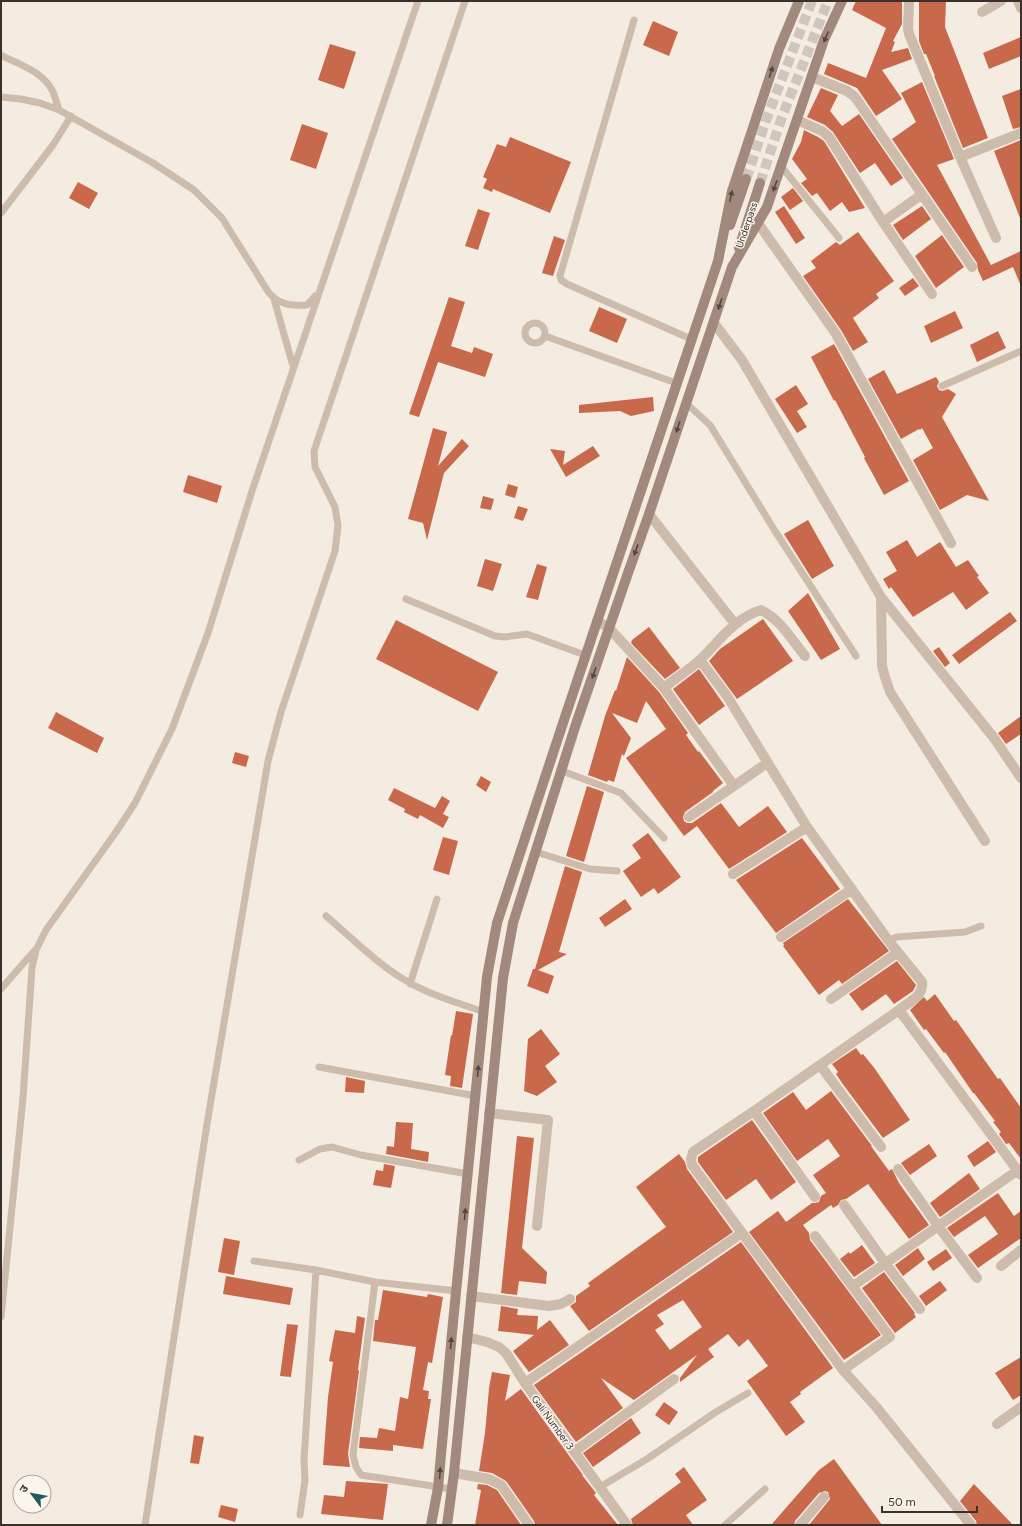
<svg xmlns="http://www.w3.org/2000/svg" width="1022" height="1526" font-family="Figtree,'Noto Sans Devanagari',sans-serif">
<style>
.building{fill:#c8694b;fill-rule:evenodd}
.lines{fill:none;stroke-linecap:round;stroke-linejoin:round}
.secondary-tunnel{stroke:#cfc6bd;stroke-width:10;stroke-dasharray:10 5;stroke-linecap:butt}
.service{stroke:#cdbbac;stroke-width:7}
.minor{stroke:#cdbbac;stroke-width:10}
.secondary{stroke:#a18a7d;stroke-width:10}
.oneway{fill:#544640}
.labels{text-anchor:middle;stroke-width:3;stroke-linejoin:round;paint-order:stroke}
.street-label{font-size:10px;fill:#3b302b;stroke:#fbf5ee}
</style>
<rect width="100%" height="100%" fill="#f4ebe1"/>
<!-- building -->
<path class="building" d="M856,1H902V24L893,41L895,42L891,52L908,48L912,59L882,70L902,99L876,116L857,88L824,74L828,63L866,78L886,28L852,10Z
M919,1H946L945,27L988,138L963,148L934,76H935L926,54H924L919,41Z
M653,21L678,32L669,56L643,45Z
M1021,37V56L989,69L983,53Z
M330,44L356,52L344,89L318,80Z
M922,82L954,159L937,165L991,265L1021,251V286L1013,267L983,281L978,270L977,263L892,139L916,122L901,93Z
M821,88L838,95L830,111L842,126L859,114L903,178L891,186L875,163L860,173L833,132L825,125L807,117Z
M1021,89V127L1013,129L1002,96Z
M302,124L328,133L316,169L290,160Z
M804,130L818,137L824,141L865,208L849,212L842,202L830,211L817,193L812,196L801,183L807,179L792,159L801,142Z
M510,137L571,162L550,213L493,189L492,192L483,188L487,179L483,177L497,144L506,147Z
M1021,140V218H1020L994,151Z
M78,182L98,193L89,209L69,198Z
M793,188L803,201L790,210L781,197Z
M784,206L805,238L796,244L775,212Z
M922,206L931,219L903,240L893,225Z
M478,209L490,213L478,250L465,246Z
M858,232L894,281L876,294L879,298L853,318L868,342L853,351L841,330L803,276L816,268L811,261L836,242L840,245Z
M942,235L964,267L936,288L915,256Z
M554,236L565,240L553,276L542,273Z
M913,278L919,286L905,296L899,288Z
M449,297L465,302L451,346L472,353L474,347L493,354L485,377L438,362L419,417L409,414Z
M599,307L627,319L617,343L589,331Z
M955,311L963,328L931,343L924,326Z
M998,331L1006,348L977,362L970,345Z
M834,344L909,481L884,495L864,458L865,457L835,400L834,401L811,357Z
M884,370L897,394L936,377L939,382L937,386L939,390L942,391L948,389L956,394L942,417L989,501L967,495L940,510L913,460L933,448L922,428L920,430L919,429L901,439L868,379Z
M796,385L808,404L797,411L807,427L797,433L775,399Z
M653,397L654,411L631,416L620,411L579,413V405Z
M433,428L447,432L438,466L462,439L469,446L444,473L427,540L423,523L408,519Z
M593,446L600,456L566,477L550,449L565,451L563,465Z
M188,475L222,486L217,503L183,492Z
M508,484L518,487L515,498L505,495Z
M483,496L494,499L491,510L480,508Z
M518,506L528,509L523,521L514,518Z
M808,520L834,566L812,579L784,534Z
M907,540L917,557L940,542L956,567L968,560L979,576L977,577L989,593L966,610L953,592L913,617L891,587L889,589L883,579L897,571L886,552Z
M485,559L502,564L493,591L477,586Z
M537,564L547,567L538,600L526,597Z
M808,593L840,649L821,660L788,611Z
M1010,612L1017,621L959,664L952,655Z
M763,619L793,661L737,699L709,661L720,649Z
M396,620L498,672L478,711L376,659Z
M649,627L680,668L665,679L631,643L632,640Z
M939,647L950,663L945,667L933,651Z
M627,657L659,692L688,733L686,735L698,752L699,751L723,783L713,791V792L685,812L683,817L684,821L687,823H692L721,803L739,827L768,806L787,832L729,869L697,826L684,836L626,758L666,729L646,701L637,723L612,713L631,738L624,756L622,754L614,782L608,780L607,782L588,775L605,716L615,690L616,691Z
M699,669L725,706L699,725L673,689Z
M56,712L104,738L97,753L48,728Z
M1021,716V734L1006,744L998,733Z
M235,752L249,756L246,767L232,763Z
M481,776L491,782L486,792L476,785Z
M587,786L604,792L584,862L566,856Z
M394,788L435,808L442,796L450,801L443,814L449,817L443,828L420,815L418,819L404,812L405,809L388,800Z
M648,833L681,877L658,894L654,888L641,897L623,871L641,858L632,845Z
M443,837L458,841L449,875L433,870Z
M802,838L840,889L776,933L736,880Z
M565,866L582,872L559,952L567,954L538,970L554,976L548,994L527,986L533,969H535Z
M625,899L632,909L605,927L599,918Z
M848,899L889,951L842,984L839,980L819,995L783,946L784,945L783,943Z
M897,961L916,985L913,991L894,1004L886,994L862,1011L849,994Z
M935,994L954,1021L956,1020L998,1079L1000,1078L1021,1108V1159L1009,1143L1006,1144L999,1134L1001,1132L993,1122L995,1121L974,1093H973L945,1052L944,1053L926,1029L924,1030L910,1010L924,997L927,1001Z
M456,1011L473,1014L462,1088L450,1086L451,1076L445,1075L451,1035L452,1036Z
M541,1029L560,1054L545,1066L557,1082L537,1096L524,1091L528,1039Z
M856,1048L861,1055L863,1054L875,1069L910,1120L883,1138L842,1083L836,1074L838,1072L832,1064Z
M346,1077L365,1081L364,1093L345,1092Z
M831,1091L872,1146H871L889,1171L892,1169L899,1183L929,1225L909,1239L868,1184L846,1199L841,1200L838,1205L833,1208L831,1205L803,1225L809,1233L810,1240L881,1335L844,1360L749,1232L778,1211L786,1222L812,1203H815L819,1202L821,1196L826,1193L813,1175L840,1156L828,1139L797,1161L763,1113L793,1092L806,1110Z
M752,1120L796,1182L771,1200L756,1179L726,1200L698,1162V1157Z
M396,1122L413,1123L411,1149L429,1152L428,1162L386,1154L387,1146L394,1147Z
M517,1136L534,1138L522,1248L547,1272L546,1284L519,1281L517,1295L501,1293Z
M988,1141L996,1152L974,1167L967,1156Z
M929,1144L937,1156L910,1175L901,1163Z
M679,1154L685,1162L687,1169L733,1232L589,1331L570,1306L576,1302V1296L590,1286L588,1283L666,1227L636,1187Z
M384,1164L395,1166L391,1188L373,1185L376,1170L383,1171Z
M969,1173L980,1189L940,1217L930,1203Z
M998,1193L1014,1216L1021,1211V1238L978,1268L968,1255L998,1234L985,1216L954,1237L947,1228Z
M224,1238L240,1241L234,1275L218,1272Z
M741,1242L833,1368L800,1392L801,1394L790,1402L805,1422L786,1436L747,1381L768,1366L748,1339L739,1347L728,1334L708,1349L714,1357L680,1382V1378L697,1355L634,1400L601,1378L623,1408L576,1442L534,1385ZM683,1300L702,1327L670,1350L655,1330L664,1324L657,1315Z
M862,1245L875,1263L854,1277L840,1259L849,1252L850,1254Z
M918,1248L925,1259L903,1276L895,1265Z
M946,1249L952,1258L933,1271L927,1262Z
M884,1272L915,1313L914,1314L916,1317L895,1333L862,1288Z
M226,1276L293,1288L290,1305L223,1294Z
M940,1281L947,1290L926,1306L919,1296Z
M383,1290L427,1297L428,1294L443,1297L432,1363L428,1362L423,1390L429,1391L428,1399H431L423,1449L393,1445V1451L359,1448L360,1437L377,1438L379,1428L395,1431L400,1397L408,1399L416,1347L373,1341L375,1320H378Z
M501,1306L518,1309L517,1315L538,1316L537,1330L550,1320L569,1345L529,1372L513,1351L534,1335L498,1331Z
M357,1316L365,1318L358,1370L359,1371L348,1454L350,1467L323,1465L328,1397L333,1362L329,1361L335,1330L355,1333Z
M287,1324L298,1325L291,1377L280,1376Z
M1021,1357V1395L1013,1400L995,1373Z
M492,1372L510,1375L505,1401L521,1389L583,1475H582L596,1493L594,1495L618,1525H535L534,1521L506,1481L492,1473L479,1471L485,1433L489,1388Z
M664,1402L678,1412L669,1425L655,1415Z
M631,1418L641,1433L593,1467L583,1453Z
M194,1435L204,1437L199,1464L190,1463Z
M834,1459L882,1525H809L830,1499L828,1492L825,1491L819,1493L795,1521L794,1525H771L819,1470Z
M684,1467L707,1500L686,1515L693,1525H633L631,1519L681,1482L675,1474Z
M346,1481L388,1484L383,1520L321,1514L324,1495L344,1497Z
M478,1484L487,1485L497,1490L521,1525H475L481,1490L477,1489Z
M974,1484L1013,1525H977L976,1521L960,1501Z
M221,1505L238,1509L235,1522L218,1517Z"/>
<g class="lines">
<!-- secondary-tunnel -->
<path class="secondary-tunnel" d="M746,179L768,115L812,1
M760,183L782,117L828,1"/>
<!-- service -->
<path class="service" d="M634,20L560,276L561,280L567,284L691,339
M1,55C18,64 42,71 52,90C55,96 57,104 59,110
M1,97L21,99L40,103L59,110L153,163L194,190L222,218L269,293C280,305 291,306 307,305L315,296
M781,166L839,238
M1,213L53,145L71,116
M274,299L293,366
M525 333a10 10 0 1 1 20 0a10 10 0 1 1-20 0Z
M545,336L676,383
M942,386L1021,351
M686,403L710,425L775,531L856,656
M406,599L495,636L505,637L527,634L585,655
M562,771L621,793L664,838
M536,852L590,869L617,871
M326,916C353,939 379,966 410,983C432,996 459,1003 484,1012
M888,940L897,937L965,932L981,926
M410,984L437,899
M1,989L35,950
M319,1067L476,1096
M299,1160L320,1149L332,1147L361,1155L468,1174
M254,1261L316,1270L375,1282L457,1291
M375,1282L353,1455L356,1467L361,1475L452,1489
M1,1317L23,1098L32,968L36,950L46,930L116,832L135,803L172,729L208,633L252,491L418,1
M600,1487L647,1459L716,1412L748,1393
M300,1515L305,1480L304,1460L316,1270
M145,1525L207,1124L268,761L281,712L335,551L338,525L335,507L315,467L314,451L465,1
M725,1525L765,1489"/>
<!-- minor -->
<path class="minor" d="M909,1L908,28L909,34L960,157L996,238
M1018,1L1021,8
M982,12L1001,1
M812,77L847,91L855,97L972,267
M797,120L822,131L829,137L883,222L932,294
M960,157L1021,133
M883,222L921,195
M758,223L836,334L951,543
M714,323L742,360L881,597L994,738L1021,778
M649,514L735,624
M881,597L882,666L885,677L890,692L985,841
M597,621L609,628L664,688L734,786
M700,660L727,696L807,827L888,940L922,982C924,996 909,1002 899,1010L754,1111L693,1152L691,1159L692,1165L843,1370L877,1408L971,1525
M664,688C676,678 690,669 701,659C719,641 735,618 761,610C780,619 792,640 805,656
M689,817L767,763
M733,874L807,827
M781,937L852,889
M831,999L897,953
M899,1010L1021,1175
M820,1065L881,1147
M754,1111L815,1197
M489,1113L548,1120L537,1226
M898,1169L938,1226L977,1278
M844,1205L885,1263L920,1309
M815,1236L890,1337L843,1370
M1001,1266L1021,1250
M853,1286L1018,1170
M471,1296L549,1306L561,1304L570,1299
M467,1337L487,1342L499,1347L506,1353L525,1383L627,1525
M525,1383L742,1233
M997,1424L1021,1407
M575,1451L674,1379
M454,1473L489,1479L501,1485L529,1525
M800,1525L824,1497"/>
<!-- secondary -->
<path class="secondary" d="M730,225L746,179
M739,248L760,183
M431,1525L438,1488L452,1333L487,977L497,923L563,723L718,261L732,191L779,49L799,1
M447,1525L454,1473L503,978L513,923L575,727L628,573L649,514L732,267L767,207L824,40L842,1"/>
</g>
<!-- one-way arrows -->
<defs><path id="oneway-solid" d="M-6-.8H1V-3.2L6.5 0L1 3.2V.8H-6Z"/></defs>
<g class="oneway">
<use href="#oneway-solid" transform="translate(826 37) rotate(113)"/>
<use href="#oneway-solid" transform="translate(771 72) rotate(-72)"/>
<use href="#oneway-solid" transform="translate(775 186) rotate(109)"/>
<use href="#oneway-solid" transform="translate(731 196) rotate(-78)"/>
<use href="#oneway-solid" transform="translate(720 304) rotate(108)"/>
<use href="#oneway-solid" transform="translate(678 427) rotate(108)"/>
<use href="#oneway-solid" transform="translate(636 550) rotate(110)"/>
<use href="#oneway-solid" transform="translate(594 673) rotate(109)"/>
<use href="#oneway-solid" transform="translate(478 1071) rotate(-85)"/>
<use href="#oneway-solid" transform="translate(465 1214) rotate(-85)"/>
<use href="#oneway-solid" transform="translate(451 1343) rotate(-85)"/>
<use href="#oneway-solid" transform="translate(440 1473) rotate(-85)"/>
</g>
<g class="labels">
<!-- street labels -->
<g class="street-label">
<text transform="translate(746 225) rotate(-71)" y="4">Underpass</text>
<text transform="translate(553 1422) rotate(54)" y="4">Gali Number 3</text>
</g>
</g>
<!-- border -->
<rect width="1022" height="1526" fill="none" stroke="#3b302b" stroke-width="4"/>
<!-- north arrow -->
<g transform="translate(32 1494) rotate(302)"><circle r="19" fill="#fbf5ee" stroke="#aea6a0"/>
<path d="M0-3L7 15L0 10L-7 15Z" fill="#1f5a5e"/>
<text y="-6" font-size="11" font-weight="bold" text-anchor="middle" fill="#3b302b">उ</text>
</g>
<!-- scale -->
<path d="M882 1506v6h95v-6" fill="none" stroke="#3b302b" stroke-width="2"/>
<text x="888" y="1506" font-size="12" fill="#3b302b" stroke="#fbf5ee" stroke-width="3" paint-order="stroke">50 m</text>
</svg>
